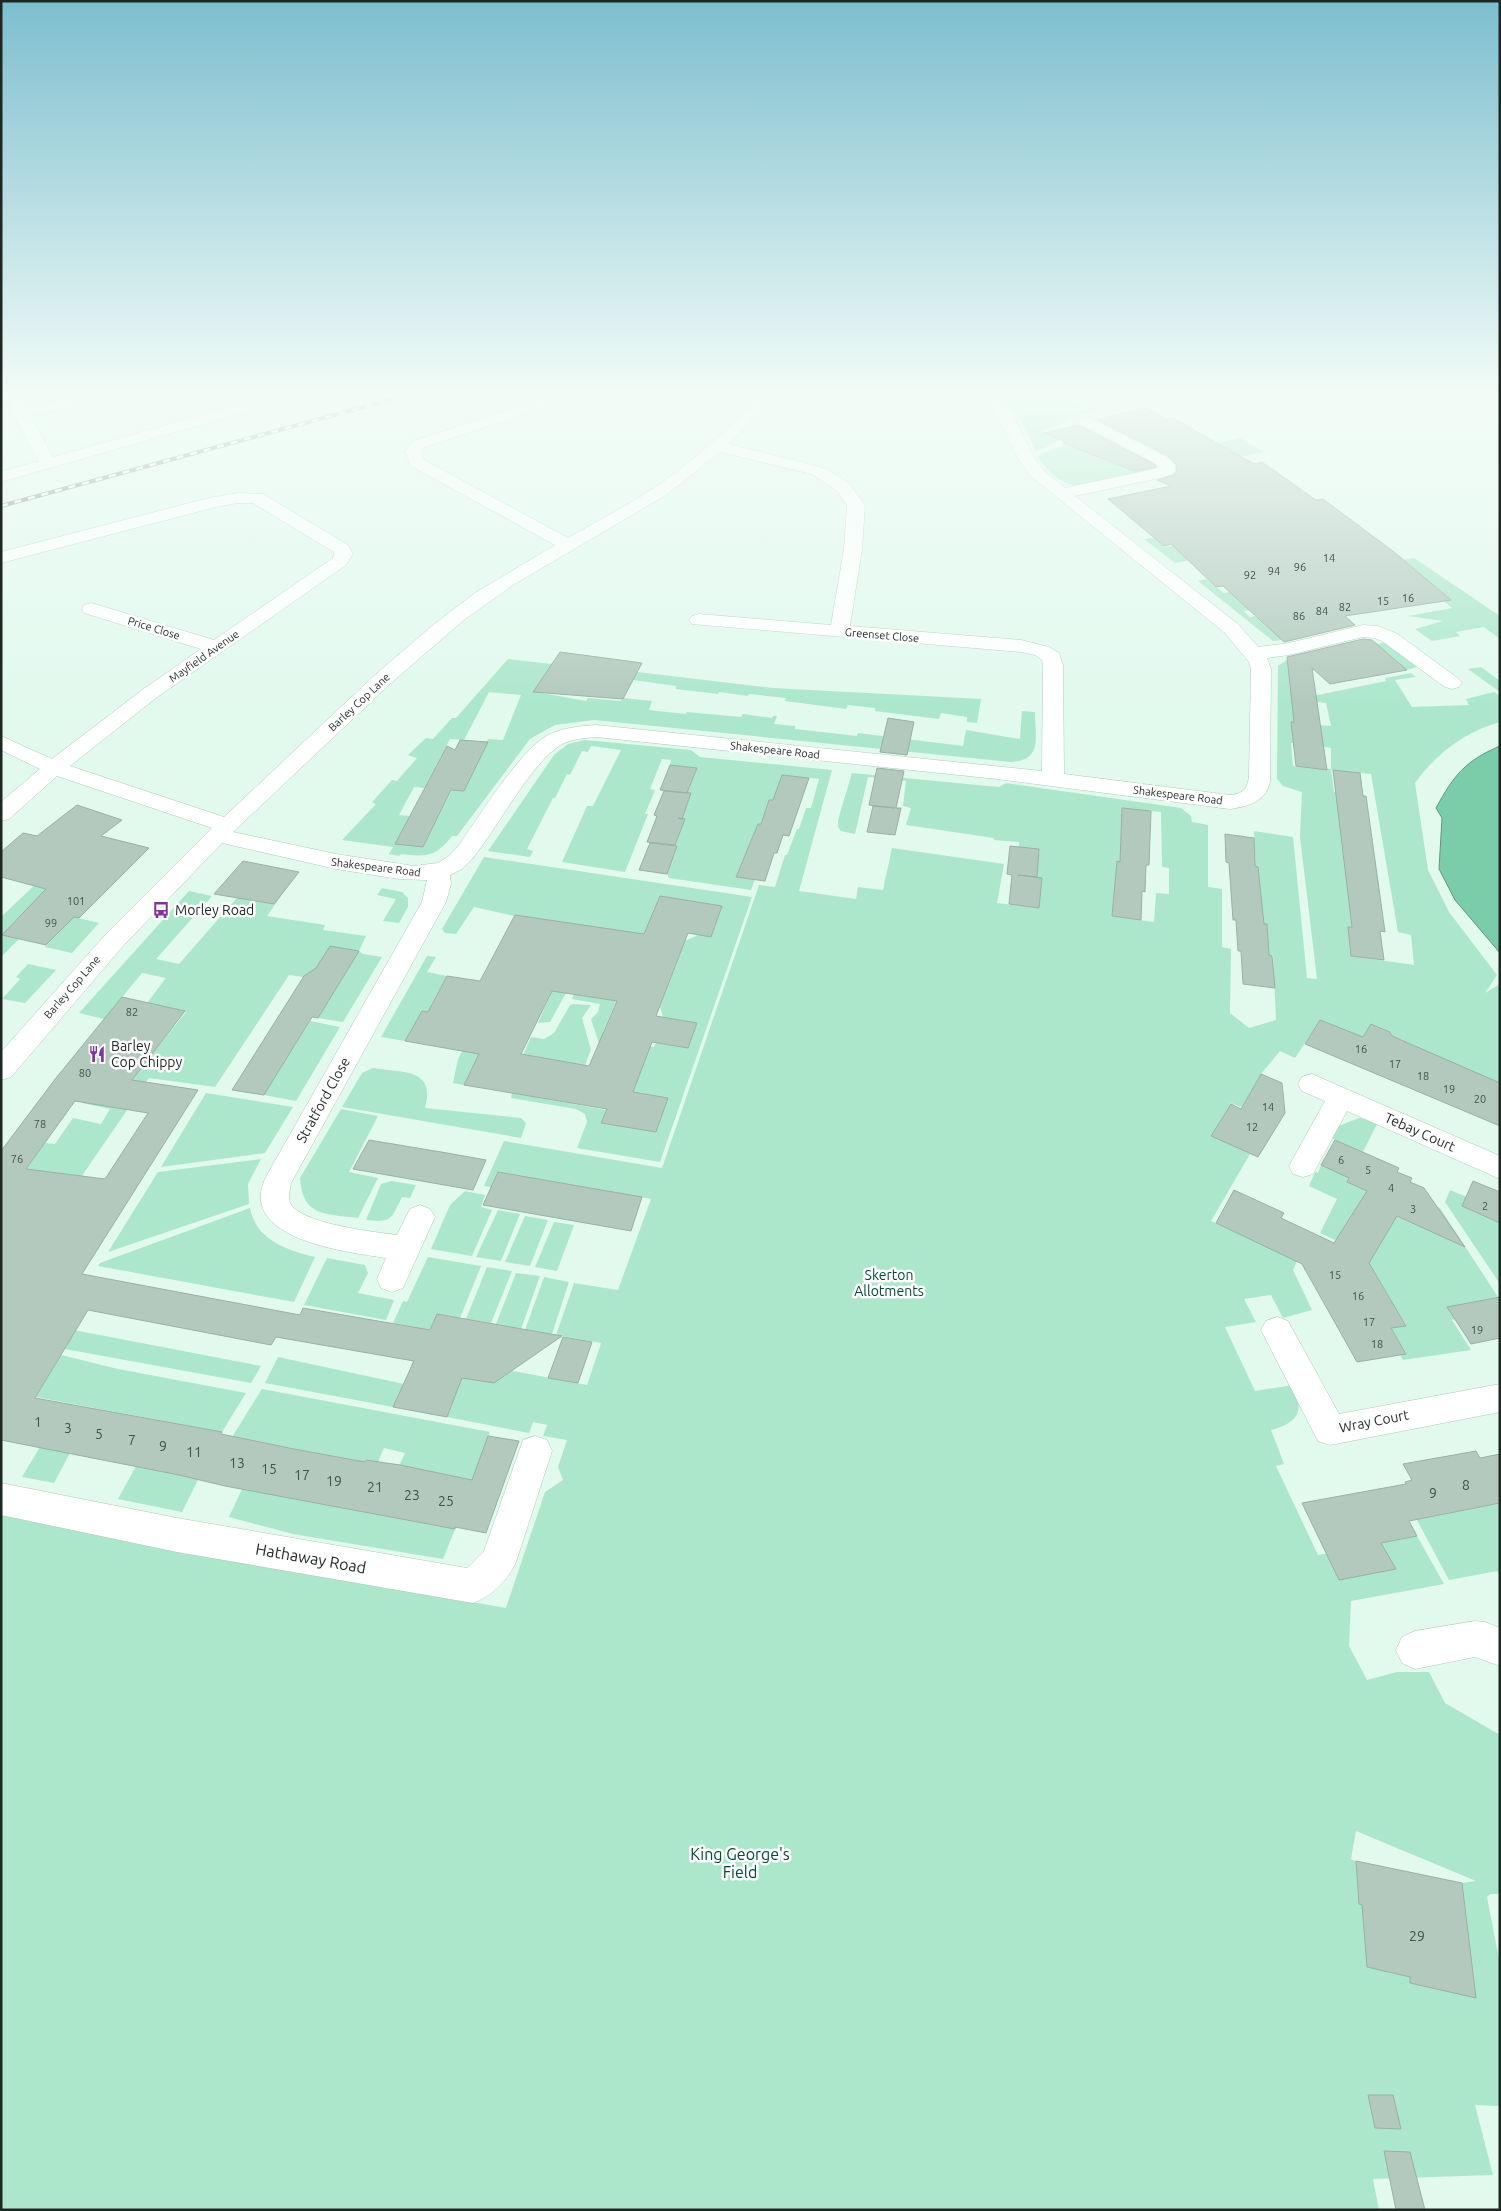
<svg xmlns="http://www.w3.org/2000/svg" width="1501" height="2211" font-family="Ubuntu,sans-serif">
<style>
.green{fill:#ace7cb;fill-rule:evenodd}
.water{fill:#7bcca8;stroke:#5f9a80}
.building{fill:#b3c9be;stroke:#9ab0a5;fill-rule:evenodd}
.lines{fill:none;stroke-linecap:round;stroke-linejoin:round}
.minor-casing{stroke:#b2c8bd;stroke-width:1}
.minor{fill:#fff;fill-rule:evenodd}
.rail-casing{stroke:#84938c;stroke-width:4}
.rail{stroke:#fff;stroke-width:2.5;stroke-dasharray:7;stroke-linecap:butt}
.labels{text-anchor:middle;stroke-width:5;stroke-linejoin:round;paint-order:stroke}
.number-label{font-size:11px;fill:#44504a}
.far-street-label{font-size:11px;fill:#1f2723;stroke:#fff}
.poi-label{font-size:14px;fill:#1f2723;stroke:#fff;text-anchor:start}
.street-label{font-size:14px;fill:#1f2723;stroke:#fff}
.park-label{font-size:14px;fill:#034933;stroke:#fff}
.near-number-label{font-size:14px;fill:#44504a}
.near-street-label{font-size:16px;fill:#1f2723;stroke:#fff}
.near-park-label{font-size:16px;fill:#034933;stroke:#fff}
</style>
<rect width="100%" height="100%" fill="#e2f9ee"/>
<!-- green -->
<path class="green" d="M997,396H1059L1070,399L1067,402L1100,410L1064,420L1066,422L1042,431L1061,439L1036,452L1019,416Z
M1240,438L1264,452L1187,468L1196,449Z
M1066,444L1117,465L1137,455L1153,463L1157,469L1079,486C1061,485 1047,471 1037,456Z
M1154,538L1165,547L1177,545L1195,559L1175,563L1144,539Z
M1414,558L1500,616V639L1484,627L1456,632L1460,636L1432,641L1415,629L1443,621L1408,616L1452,608L1441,599L1448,597L1425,579L1334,573Z
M1326,573L1348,592L1244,611L1250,617L1255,616L1270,629L1287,626L1299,638L1273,641L1198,581L1206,579L1224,593Z
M1369,640L1379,644L1385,642L1417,667L1407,670L1387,652L1320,664Z
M1299,656L1314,670L1290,675L1313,696L1386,681L1385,678L1411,673L1416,677L1395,680L1412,707L1469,705L1466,699L1494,692L1500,696V722C1464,732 1436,754 1415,783L1428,870L1449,912L1497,975L1485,993L1500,984V1083L1411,1057L1416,1046L1392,1036L1391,1032L1375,1025L1369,1027L1363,1037L1320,1020L1295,1058L1280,1051L1261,1074L1243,1105L1241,1107L1231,1103L1211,1136L1250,1154L1211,1221L1297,1261L1293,1270L1312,1310L1283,1318L1271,1295L1244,1299L1256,1322L1225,1327L1255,1391L1293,1385C1304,1411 1300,1422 1271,1430L1284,1464L1276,1466L1318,1555L1417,1536L1444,1584L1351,1601L1349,1646L1367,1680L1397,1672H1429L1445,1703L1500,1735V1894H1490L1487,1897L1500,1964V2106L1475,2105L1493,2175L1373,2179L1379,2210H1V1512L388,1587L506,1608L545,1492L563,1480L558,1467L567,1440L543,1436L547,1425L533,1422L529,1433L447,1417L451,1407L437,1404L432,1415L420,1412L400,1392L393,1407L265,1383L278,1357L404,1384L423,1334L415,1327L393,1323L403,1301L407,1302L428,1257L481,1266L460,1318L437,1314L428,1335L503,1369L587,1385L601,1343L556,1335L574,1283L618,1290L651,1199L498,1172L491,1187L484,1186L504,1141L662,1168L759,885L775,887L785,855H787L797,829H799L806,808H811L819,779L804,777L773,800H769L761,824H758L736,876L755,879L751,890L669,878L667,874L677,846H675L684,820L682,819L691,794L687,793L697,768L670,765L671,760L662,759L650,789L655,790L645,814H648L625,872L562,862L587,806H593L621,750L591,746L588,752L582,751L570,775L567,774L555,798H553L527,849L533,851L530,857L488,851L554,755L568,744L585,740L691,750L700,757L832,770L799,891L856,899L858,887L883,890L892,848L1004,864L997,903L1039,908L1042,879L1037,878L1039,849L1019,847V842L994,840V838L906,825L911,808L903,806L906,781L868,777L855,834L841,831L838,827V820L852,773L999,787L1006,783L1181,808L1191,816L1192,822L1208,825V887L1222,889V947L1231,949L1230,1013L1249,1028L1276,1020L1273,956L1269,955L1267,924H1264L1258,867L1255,866L1254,831L1293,837L1307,978L1317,979L1300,837L1302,792L1283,786L1277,779L1278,666L1288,659ZM1292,699L1326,703L1331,726L1318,725L1320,746L1331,748V769L1293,766L1291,743H1294L1291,722H1294ZM1331,770L1371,774L1398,932L1411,935L1414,965L1351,956L1348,927H1352L1336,793L1334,792ZM1122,808L1161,812L1162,867L1169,868V894L1156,893L1154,922L1112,916L1117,861L1120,862ZM1356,1831L1476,1881L1462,1883L1476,1997L1410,1983V1977L1368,1967L1362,1905L1359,1904L1356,1861L1351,1859Z
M508,659L551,664L553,662L773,688L981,699L977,723L967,722V717L941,713L939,719L875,711V708L848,705L846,709L785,701L786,698L749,694L748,696L719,692L718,694L676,689V686L633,680L536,692L586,701L588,698L621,701L623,698L652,701L649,710L685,714L687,712L741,717L743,714L772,718L773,716H777L774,724L795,726V729L857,736L858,733L963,746L966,730L1020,739L1022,711L1035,712C1035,737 1043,760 1011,762L594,720L555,725L530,739L457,836H452C436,857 426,857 401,854L399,856L389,854L393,847L342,840L376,804L372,802L392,780L397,781L417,758L408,755L426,738L433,739L452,718H456ZM489,692L521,695L503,740L488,739L464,791L452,790L423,847L395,844L410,816L399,815L414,787L424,788L450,739L464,740Z
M1481,667L1500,681V692L1468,669Z
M484,857L752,897L660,1162L577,1148L587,1122L585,1114L576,1109L511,1098L512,1093L606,1110L602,1123L656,1132L668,1098L633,1092L639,1074L601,1050L591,1019L598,1012L600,1004L572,999L574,994L616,1001L603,1032L630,1036L628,1043L654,1047L656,1043L688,1048L697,1023L663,1017L660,1007L685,941L698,935L711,937L722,906L683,900L644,934L514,916L474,907L456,934L445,933L442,929Z
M41,879L69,889L1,957V917Z
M250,883H290L267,916L325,925L323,930L366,936L359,951L363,954L382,957L343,1022L318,1018L310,978L289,975L215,1087L149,1078L75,1186L20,1178L45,1143L55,1144L73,1118L101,1124L110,1109L82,1103L91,1090L156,1044H160L186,1012L147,1003L166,978L142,973L104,1019L79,1013L189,891L212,896L156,959L179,964Z
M382,888L402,892L408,898V907L399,923L383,921L396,899L377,895Z
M74,917L99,923L72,953L45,947Z
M427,956L436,957L427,972L447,976L431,1005L433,1006L430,1012L422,1011L405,1041L381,1037Z
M28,964L56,970L25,1003L2,999L20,979L16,977Z
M552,991L566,993L550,1022L538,1023Z
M573,1004L591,1005L582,1018L591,1050L585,1065L523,1055L531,1037L544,1039L554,1033L570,1005Z
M310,1021L340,1027L296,1101L264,1095Z
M462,1051L479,1054L464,1085L453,1083L458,1059Z
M373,1068C403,1073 436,1068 425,1108L521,1118L526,1123L521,1138L342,1107L362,1073Z
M206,1093L293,1107L265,1153L161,1167Z
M341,1109L378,1116L349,1172L378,1178L358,1218C327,1214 302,1217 300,1178Z
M1359,1118L1378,1122L1363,1152L1331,1138L1336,1127Z
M261,1159L248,1184L249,1204L108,1252L158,1172Z
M1321,1165L1349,1178L1347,1182L1371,1193L1394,1215L1421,1227L1432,1205L1440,1208L1498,1297L1448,1307L1455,1319L1452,1320L1471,1350L1403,1360L1400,1355L1406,1353L1391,1328L1406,1325L1395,1307L1380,1309L1392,1301L1381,1283L1366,1285L1352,1261L1371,1257L1320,1233L1337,1199L1309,1186L1315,1172L1318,1173Z
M391,1181L416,1185L410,1198L402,1197C391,1219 392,1223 366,1220L381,1184Z
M1450,1190L1474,1200L1470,1210L1500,1223V1284L1445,1202Z
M465,1191L485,1195L481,1207L492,1210L472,1256L431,1249L450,1205Z
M250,1208C256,1240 287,1250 315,1257L294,1302L98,1266L100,1263Z
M498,1210L520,1214L501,1261L476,1257Z
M525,1216L548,1220L530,1266L505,1262Z
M554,1222L574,1225L557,1271L535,1267Z
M327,1258L365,1265L368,1273L358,1293L394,1300L386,1320L304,1305Z
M487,1267L512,1271L491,1323L466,1319Z
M516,1273L540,1276L521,1329L496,1324Z
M544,1277L569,1282L552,1334L525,1330Z
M37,1323L261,1366L251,1383L65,1349L67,1346L28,1337Z
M61,1355L118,1369L246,1393L222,1432L36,1397Z
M262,1389L490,1432L472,1480L399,1466L405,1453L384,1448L378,1462L360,1461L232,1437Z
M40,1447L70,1453L54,1483L22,1477Z
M136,1466L199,1478L182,1512L118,1499Z
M242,1489L455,1529L443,1559L293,1534L229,1517Z
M1500,1503V1575L1497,1571L1449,1580L1410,1507L1424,1505L1430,1517Z"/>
<!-- water -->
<path class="water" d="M1500,746V953L1455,900L1439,869L1442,818L1436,808C1454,775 1465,761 1500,746Z"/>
<!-- building -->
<path class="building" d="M1146,408L1167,420L1173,418L1254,464L1262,462L1316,500L1323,499L1394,552L1451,600L1345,616L1355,625L1284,642L1223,586L1216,587L1171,544L1164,546L1108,499L1171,486L1157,480L1174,475L1177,471L1176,464L1168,456L1097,420Z
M1078,425L1154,464L1156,467L1134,471L1063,443L1066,442L1045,433Z
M1363,639L1372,640L1407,670L1330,684L1312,668L1327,770L1296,766L1291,722H1294L1287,657Z
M560,652L642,663L623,699L533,692Z
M888,718L914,722L907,755L880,752Z
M460,740L488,742L464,791L451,790L423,847L395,844L447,746L455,750Z
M670,765L697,768L687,793L660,790Z
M877,768L904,771L896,808H901L895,835L867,832L873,806L895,808L869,805Z
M1333,770L1360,773L1363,796H1366L1385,932L1380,931L1384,960L1351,956L1348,927H1352Z
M782,775L809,778L789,836L783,835L777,853H774L765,881L736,877L758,824H761L769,800H773Z
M664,791L691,793L682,819L678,818L685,819L675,845L647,842L657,816L654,815Z
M77,805L122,820L101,836L149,848L79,918L74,917L46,945L2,935L46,889L1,877V852L23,833L37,836Z
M1122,808L1151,811L1149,865H1146L1145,892L1142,891L1141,920L1112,916L1117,861L1120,862Z
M1225,834L1254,838L1255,866L1258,867L1264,924H1267L1269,955L1272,956L1275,988L1243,984L1241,951H1238L1236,920H1233L1229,863L1226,862Z
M650,843L677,846L667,874L639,870Z
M1010,846L1039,849L1037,877L1018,875L1042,878L1039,908L1009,904L1012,875L1007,874Z
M243,861L299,872L274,904L214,894Z
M660,896L722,906L711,937L688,933L656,1016L697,1023L688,1048L652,1042L633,1092L668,1098L656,1132L601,1123L607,1109L464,1085L479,1054L405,1041L422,1011L428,1012L447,976L480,981L515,915L644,934ZM552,991L617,1001L589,1066L521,1054Z
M330,946L359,951L318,1018L312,1017L264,1095L232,1090L304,976L316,968Z
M122,997L185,1011L132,1080L198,1090L82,1274L300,1315L303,1308L430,1330L437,1314L562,1336L494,1383L462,1378L447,1417L393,1407L414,1361L276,1337L271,1345L88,1310L35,1398L222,1432L221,1434L294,1449L365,1462L366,1460L400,1465L472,1480L488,1436L519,1441L486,1533L455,1527V1529L225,1486L179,1475L1,1440V1151L56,1078ZM75,1101L148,1113L105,1179L26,1169Z
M1320,1020L1363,1037L1371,1024L1390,1032L1392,1036L1500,1083V1126L1305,1044Z
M1261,1074L1282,1083L1285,1113L1258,1157L1211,1136L1231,1104L1241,1109Z
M369,1140L447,1153L486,1160L473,1190L353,1169Z
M1335,1140L1399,1168L1397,1172L1412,1178L1410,1182L1424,1188L1465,1247L1397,1216L1369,1263L1406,1326L1391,1328L1406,1354L1357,1362L1302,1264L1216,1223L1234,1190L1284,1213L1281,1218L1334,1243L1367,1191L1347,1182L1349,1178L1321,1165Z
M498,1172L561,1183L642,1197L631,1231L483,1205Z
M1473,1181L1500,1192V1223L1462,1206Z
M1500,1297V1338L1471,1344L1447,1307Z
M563,1337L592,1342L578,1383L548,1378Z
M1476,1451L1480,1458L1500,1454V1503L1409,1521L1417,1536L1381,1543L1396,1569L1339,1580L1302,1503L1406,1484L1405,1482L1412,1480L1403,1464Z
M1356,1861L1462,1883L1476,1998L1410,1983V1977L1367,1967L1362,1905L1359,1904Z
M1368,2095H1393L1401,2129L1375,2128Z
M1384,2151L1410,2152L1425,2210H1396Z"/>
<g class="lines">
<!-- minor casing -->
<g class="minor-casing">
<path id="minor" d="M4,396H19L25,406L88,396H120L118,399L113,401L30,415L53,457L270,396H294L291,399L1,482V472L39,461Z
M552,396H574L571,399L425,447L421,452L424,460L568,538C603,518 638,500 670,477C703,453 732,424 761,396H776L729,444L824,468L849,483L865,505L862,549L850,626L1021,640L1049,647L1059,653L1063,665L1064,774L1230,795C1244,794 1248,788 1249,775L1251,669L1249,662L1225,633L1032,477L1019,460L998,417L977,396H993L1013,415L1035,459L1044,471L1065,488L1159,468L1155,463L1080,424L1077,421L1080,418L1085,416L1167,457L1175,465V470L1173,473L1164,477L1075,496L1239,625L1258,647L1289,643L1363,625L1377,626L1396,633L1459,679L1462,683L1459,687L1452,689L1445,687L1382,641L1374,638L1363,637L1289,655L1267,658L1271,669L1270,782C1265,802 1249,806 1230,809L997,779L596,737C584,738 573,739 562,744C531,762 497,829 472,859L462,869L450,875L451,884L446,902L291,1183C290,1189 288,1197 290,1203C300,1224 375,1232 397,1235L410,1209L420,1205L430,1209L435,1217L407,1279L403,1288L392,1292L381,1288L377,1279L386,1258C347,1252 233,1239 267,1175L422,902L427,880L399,879L336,869L222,843L123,946L11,1077L1,1080V1052L106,934L212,828L57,776L9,819L1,821V802L40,769L1,750V736L52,759L142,690L201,649L84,613L82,609L84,605L91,603L98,605L214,640L333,558L334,552L253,503H238L216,507L1,563V552L209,498L238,493L263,494L348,545L353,554L346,565L156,698L70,766L224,817L376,674L432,626L475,593L555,545L411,466L405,452L413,441ZM720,452L812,474L837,491L847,505L844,549L831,625L699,614L692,616L689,620L692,624L1021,652L1035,655L1042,660L1043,665L1042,771L596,725C580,726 562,728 548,735C520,750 479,817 459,845L449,856L438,863L414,866L336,854L233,832L391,683L465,619L513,585L666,495Z
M1312,1074L1500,1156V1179L1347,1111L1313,1174L1303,1177L1293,1174L1289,1166L1325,1101L1302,1091L1298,1084L1302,1077Z
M1277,1317L1288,1321L1339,1414L1500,1384V1412L1330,1445L1318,1441L1261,1330L1266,1321Z
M535,1436L547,1440L552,1451L516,1562C508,1580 492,1596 473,1603L177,1552L1,1515V1483L177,1518L467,1568L484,1551L523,1440Z
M1475,1621L1485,1622L1500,1628V1666L1475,1657L1415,1669L1402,1663L1396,1650L1402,1637L1415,1631Z"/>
</g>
<!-- minor -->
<use href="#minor" class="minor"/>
<!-- rail casing -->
<g class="rail-casing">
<path id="rail" d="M1,506L404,396"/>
</g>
<!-- rail -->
<use href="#rail" class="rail"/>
</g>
<!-- sky -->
<linearGradient id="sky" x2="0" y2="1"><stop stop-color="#7cbece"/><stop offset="0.56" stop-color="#f2fcf7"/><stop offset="1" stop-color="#f2fcf7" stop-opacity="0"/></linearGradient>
<rect width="1501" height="705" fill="url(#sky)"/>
<!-- icons -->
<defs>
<g id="bus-bare" transform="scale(1.35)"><path d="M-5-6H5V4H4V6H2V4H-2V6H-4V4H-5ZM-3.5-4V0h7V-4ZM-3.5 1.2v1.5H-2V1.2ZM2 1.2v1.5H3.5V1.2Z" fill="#8233a3" stroke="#fff" stroke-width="2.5" paint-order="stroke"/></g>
<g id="restaurant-bare" transform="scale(1.35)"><path d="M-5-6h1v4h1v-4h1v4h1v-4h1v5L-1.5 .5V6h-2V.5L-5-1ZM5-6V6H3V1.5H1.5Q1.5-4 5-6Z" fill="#8233a3" stroke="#fff" stroke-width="2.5" paint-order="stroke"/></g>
</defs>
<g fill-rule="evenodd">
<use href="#bus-bare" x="161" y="910"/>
<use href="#restaurant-bare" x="97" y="1054"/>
</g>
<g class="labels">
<!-- number labels -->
<g class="number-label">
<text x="1329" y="562">14</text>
<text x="1300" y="571">96</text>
<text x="1274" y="575">94</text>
<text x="1250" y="579">92</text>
<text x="1408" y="602">16</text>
<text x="1383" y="605">15</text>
<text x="1345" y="611">82</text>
<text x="1322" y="615">84</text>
<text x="1299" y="620">86</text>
<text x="76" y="905">101</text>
<text x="51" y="927">99</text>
<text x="132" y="1016">82</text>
<text x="1361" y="1053">16</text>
<text x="1395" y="1068">17</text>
<text x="85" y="1077">80</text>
<text x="1423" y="1080">18</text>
<text x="1449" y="1093">19</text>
<text x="1480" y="1103">20</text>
<text x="1268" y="1111">14</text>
<text x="40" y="1128">78</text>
<text x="1252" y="1131">12</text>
<text x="17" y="1163">76</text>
<text x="1341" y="1164">6</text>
<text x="1368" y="1174">5</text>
<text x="1391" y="1192">4</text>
<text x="1485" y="1210">2</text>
<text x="1413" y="1213">3</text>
<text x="1335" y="1279">15</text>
<text x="1358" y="1300">16</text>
<text x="1369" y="1326">17</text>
<text x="1477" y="1334">19</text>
<text x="1377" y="1348">18</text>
</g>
<!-- far-street labels -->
<g class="far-street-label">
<text transform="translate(154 628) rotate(17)" y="4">Price Close</text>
<text transform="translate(882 635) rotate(5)" y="4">Greenset Close</text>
<text transform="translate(204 656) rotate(-35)" y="4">Mayfield Avenue</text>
<text transform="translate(359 702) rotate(-43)" y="4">Barley Cop Lane</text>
<text transform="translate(775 750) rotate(6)" y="4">Shakespeare Road</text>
<text transform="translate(1178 795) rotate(7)" y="4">Shakespeare Road</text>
<text transform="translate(376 867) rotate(7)" y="4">Shakespeare Road</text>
<text transform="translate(72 987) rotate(-49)" y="4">Barley Cop Lane</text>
</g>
<!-- poi labels -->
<g class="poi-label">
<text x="175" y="915">Morley Road</text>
<text x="111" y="1051">Barley<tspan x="111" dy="16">Cop Chippy</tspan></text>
</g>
<!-- street labels -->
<g class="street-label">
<text transform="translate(323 1100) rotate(-61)" y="5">Stratford Close</text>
<text transform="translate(1420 1132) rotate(24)" y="5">Tebay Court</text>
<text transform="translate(1374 1421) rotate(-11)" y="5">Wray Court</text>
</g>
<!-- park labels -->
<g class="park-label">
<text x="889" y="1280">Skerton<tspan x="889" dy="16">Allotments</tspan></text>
</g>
<!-- near-number labels -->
<g class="near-number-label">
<text x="38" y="1427">1</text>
<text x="68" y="1433">3</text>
<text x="99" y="1439">5</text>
<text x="132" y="1445">7</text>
<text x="163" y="1451">9</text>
<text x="194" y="1457">11</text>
<text x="237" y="1468">13</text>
<text x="269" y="1474">15</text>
<text x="302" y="1480">17</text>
<text x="334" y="1486">19</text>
<text x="1466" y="1490">8</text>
<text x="375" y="1492">21</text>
<text x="1433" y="1498">9</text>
<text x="412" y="1500">23</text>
<text x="446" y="1506">25</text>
<text x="1417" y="1941">29</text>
</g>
<!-- near-street labels -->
<g class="near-street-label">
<text transform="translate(311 1558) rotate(10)" y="6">Hathaway Road</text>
</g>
<!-- near-park labels -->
<g class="near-park-label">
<text x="740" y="1860">King George's<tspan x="740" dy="18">Field</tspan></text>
</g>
</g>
<!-- border -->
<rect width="1501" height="2211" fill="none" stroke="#1f2723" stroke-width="5"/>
</svg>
